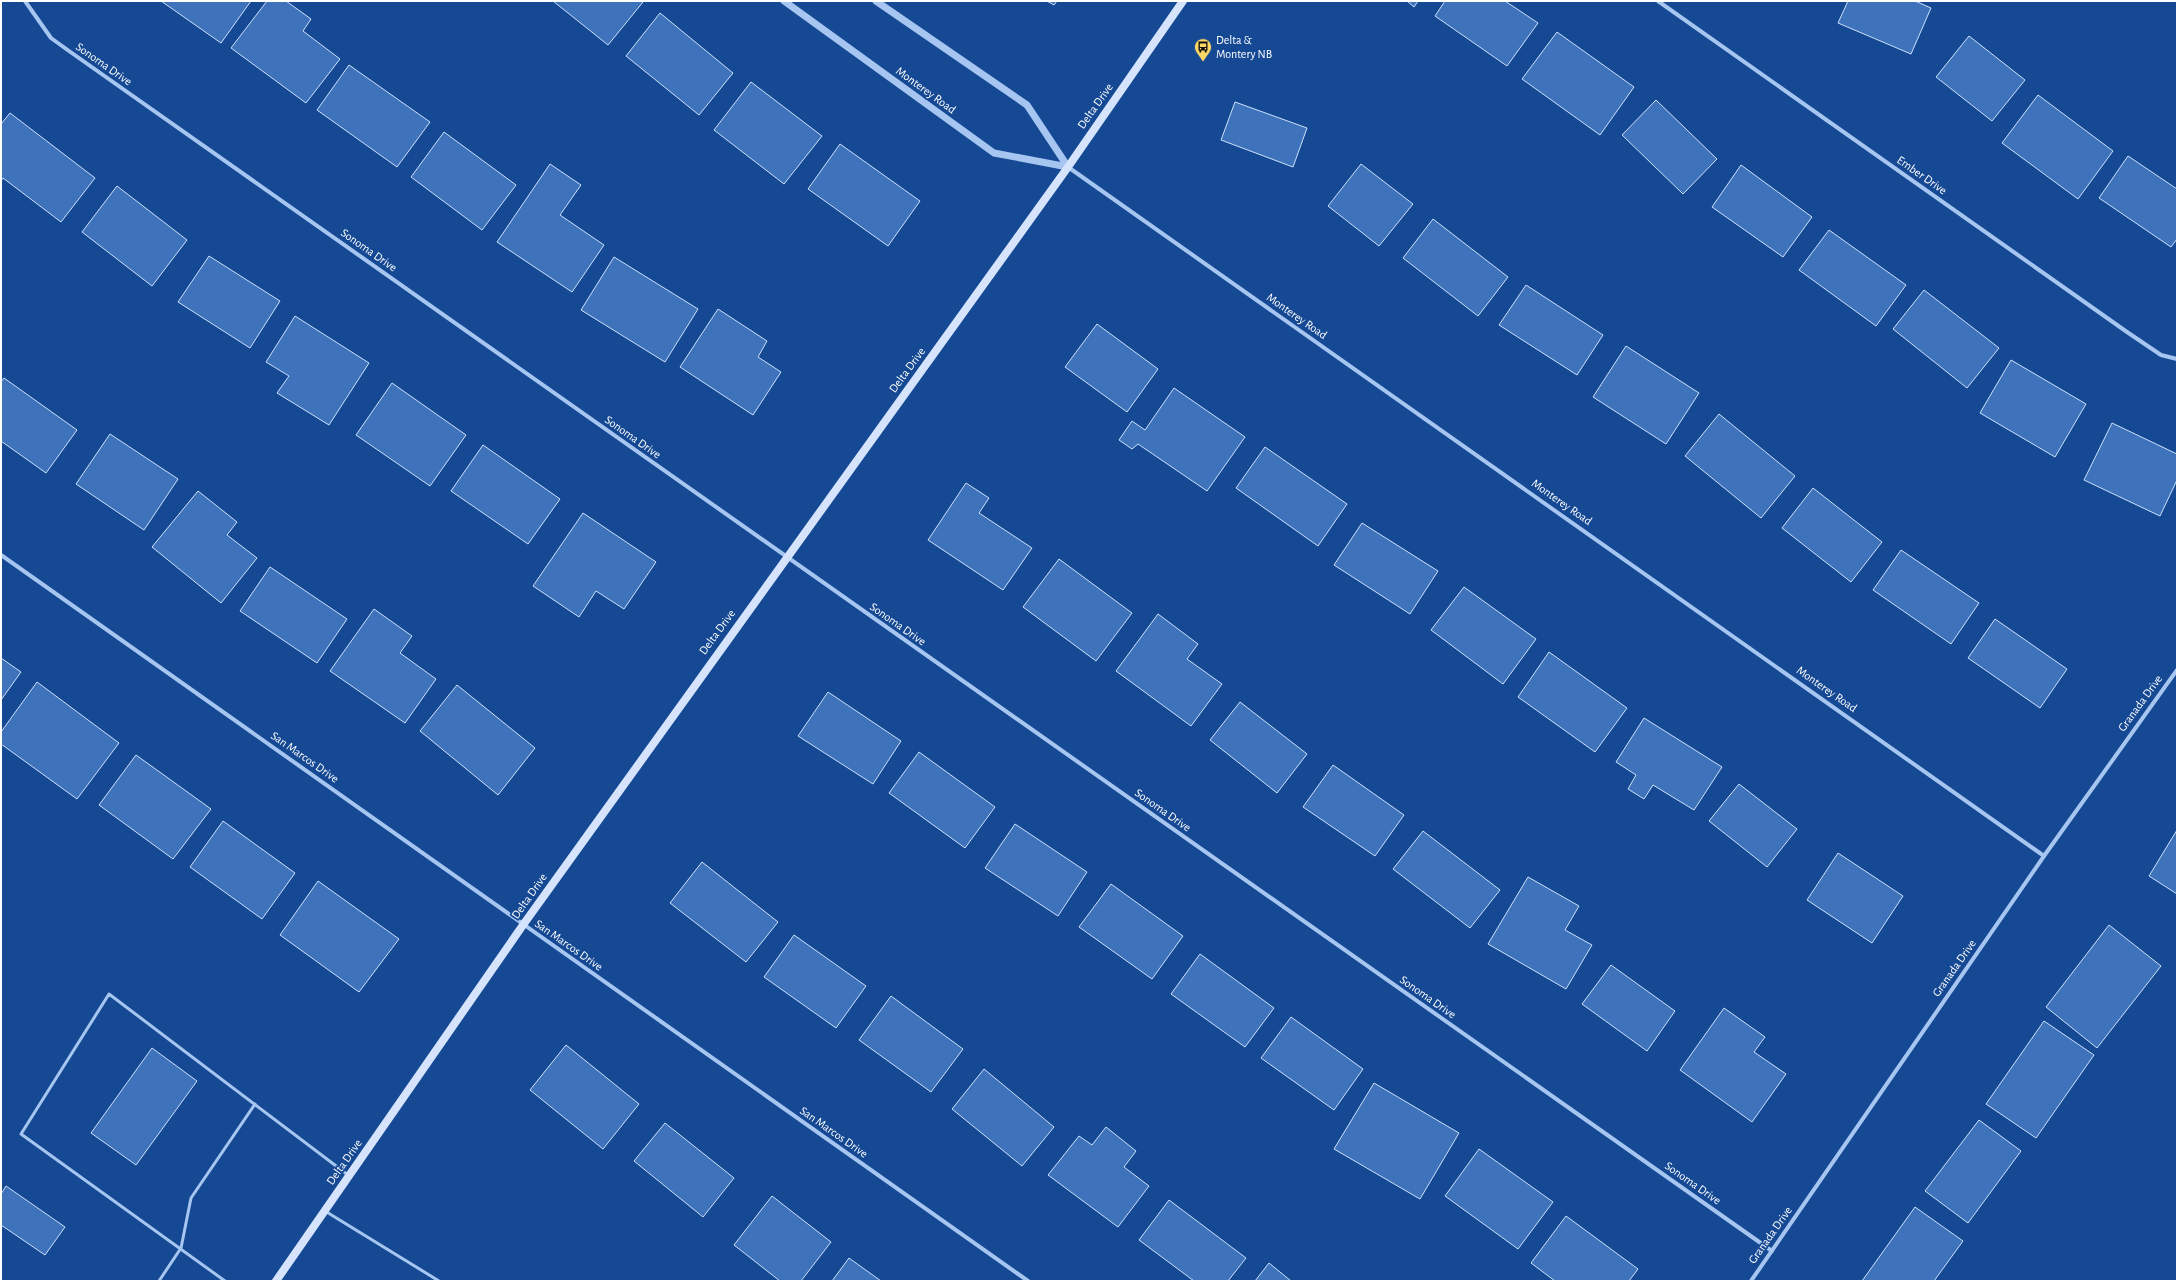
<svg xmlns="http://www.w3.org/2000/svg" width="2178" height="1282" font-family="'Alegreya Sans',sans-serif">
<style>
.building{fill:#3e73bc;stroke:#cde1fc}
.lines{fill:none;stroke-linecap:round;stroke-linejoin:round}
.service{stroke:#a6c6f1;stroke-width:3}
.minor{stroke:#a6c6f1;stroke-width:4}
.tertiary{stroke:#a6c6f1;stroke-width:7}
.secondary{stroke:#d5e4fc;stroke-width:8}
.labels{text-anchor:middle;stroke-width:3.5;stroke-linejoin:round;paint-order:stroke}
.poi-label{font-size:12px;fill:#fff;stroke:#164994;text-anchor:start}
.street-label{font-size:12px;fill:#fff;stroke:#164994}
</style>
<rect width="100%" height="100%" fill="#164994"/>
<!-- building -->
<path class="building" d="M161,1H251L221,43Z
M267,1H286L311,19L303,31L340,59L306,103L231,48Z
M553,1H641L643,2L608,45Z
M1047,1H1057L1054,5Z
M1407,1H1418L1414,7Z
M1445,1H1505L1538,23L1507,66L1435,16Z
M1848,1H1915L1931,8L1911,54L1838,23Z
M660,13L733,73L699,115L626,56Z
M1557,32L1634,87L1600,135L1522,79Z
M1969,36L2025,80L1992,121L1936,77Z
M349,65L430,122L397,167L317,110Z
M751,82L822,136L784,184L714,130Z
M2038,95L2113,151L2078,199L2002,143Z
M1656,100L1717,159L1683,194L1622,135Z
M1235,102L1307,128L1293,167L1221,140Z
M10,113L95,178L61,222L3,178L1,181V124Z
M444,132L516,185L482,230L411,177Z
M840,144L920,201L888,246L808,189Z
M2128,156L2177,189V239L2171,247L2099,198Z
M550,164L581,185L560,215L604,245L572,292L497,242Z
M1361,164L1413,204L1379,246L1328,206Z
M1741,165L1812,217L1783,257L1712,207Z
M117,186L187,240L152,286L82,232Z
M1433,219L1508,277L1478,316L1403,258Z
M1829,230L1906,285L1876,326L1799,270Z
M209,256L280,301L250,348L178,302Z
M614,257L698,309L665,362L581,310Z
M1526,285L1603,335L1577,375L1499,325Z
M1924,290L1999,348L1967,388L1893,329Z
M718,309L767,341L758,357L781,372L753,415L680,367Z
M295,316L369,363L329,425L277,393L289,376L266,362Z
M1097,324L1158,369L1127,412L1065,367Z
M1626,346L1699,393L1666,444L1593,397Z
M2011,360L2086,404L2055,457L1980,413Z
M4,378L77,430L46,473L1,441V382Z
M392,383L466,435L430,486L356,435Z
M1174,388L1245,437L1207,491L1138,444L1132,449L1119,440L1132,421L1145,430Z
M1719,414L1795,476L1761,518L1685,456Z
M2112,423L2177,454V480L2160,516L2084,480Z
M110,434L178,479L144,530L76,484Z
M483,445L560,499L528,544L451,491Z
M1265,447L1347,504L1318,546L1236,488Z
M966,483L989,498L979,513L1032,548L1003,590L928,540Z
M1813,488L1882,542L1851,582L1782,528Z
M198,491L237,522L227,535L257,558L221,603L152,547Z
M583,513L656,562L624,609L596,591L579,617L533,586Z
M1362,523L1438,571L1410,614L1334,565Z
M1901,550L1979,603L1951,644L1873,590Z
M1059,559L1132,613L1096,661L1023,607Z
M270,567L347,619L317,663L240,611Z
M1464,587L1536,639L1503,684L1431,630Z
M374,609L412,636L400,653L436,679L405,723L330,671Z
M1158,614L1198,644L1187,659L1222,684L1191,726L1116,671Z
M1995,619L2067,669L2040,708L1968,658Z
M1549,652L1627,708L1595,752L1518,697Z
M1,658L21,672L1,700Z
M37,682L119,743L77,799L1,744V732Z
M457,685L535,748L498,795L420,731Z
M828,692L901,741L873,784L798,736Z
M1240,702L1307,754L1277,793L1210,740Z
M1644,718L1722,767L1694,810L1653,785L1644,799L1628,789L1636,775L1616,762Z
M919,752L995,807L965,848L889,793Z
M136,755L211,809L173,859L99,805Z
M1333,765L1404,815L1375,856L1303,807Z
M1739,784L1797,829L1767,867L1709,821Z
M223,821L295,873L262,919L190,867Z
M1015,824L1087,872L1058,916L985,868Z
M2177,830V894L2149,876Z
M1423,831L1500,890L1470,928L1393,869Z
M1838,853L1903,896L1872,943L1807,900Z
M702,862L778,922L746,962L670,903Z
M1528,877L1579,906L1565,930L1592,945L1566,989L1488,944Z
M318,881L399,939L359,992L280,935Z
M1111,884L1183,936L1152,979L1079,927Z
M2109,925L2161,966L2097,1048L2046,1007Z
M794,935L866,986L836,1028L764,977Z
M1200,954L1274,1008L1245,1047L1171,994Z
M1611,965L1675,1011L1647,1051L1582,1004Z
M891,996L963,1049L931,1092L859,1040Z
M1724,1008L1765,1037L1754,1052L1786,1074L1752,1122L1680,1070Z
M1291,1017L1363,1069L1334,1110L1261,1058Z
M2044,1021L2094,1055L2036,1138L1986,1104Z
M566,1045L639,1104L603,1149L530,1090Z
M152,1048L197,1081L136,1165L91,1133Z
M984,1069L1054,1127L1022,1166L952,1109Z
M1374,1083L1459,1133L1420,1199L1334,1149Z
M1979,1120L2021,1151L1968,1223L1925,1191Z
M665,1123L734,1178L703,1217L634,1161Z
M1106,1127L1136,1151L1124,1167L1149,1186L1118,1227L1048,1175L1079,1136L1092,1145Z
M1479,1149L1553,1202L1518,1249L1445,1196Z
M6,1186L65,1227L45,1255L1,1225V1194Z
M772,1196L831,1242L801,1281H780L734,1245Z
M1169,1200L1246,1258L1228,1281H1194L1139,1240Z
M1915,1207L1963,1241L1934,1281H1862Z
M1566,1216L1638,1269L1629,1281H1555L1531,1263Z
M849,1258L881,1281H832Z
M1269,1263L1291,1281H1255Z"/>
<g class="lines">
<!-- service -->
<path class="service" d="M325,1211L439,1281
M159,1281L181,1248L191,1198L255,1104
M225,1281L21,1134L109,994L348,1175"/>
<!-- minor -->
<path class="minor" d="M25,1L51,38L69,51L1772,1251
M1658,1L2127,332L2161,355L2177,359
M1068,167L2044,856
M1,555L1028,1281
M1751,1281L2044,856L2177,670"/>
<!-- tertiary -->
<path class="tertiary" d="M784,1L994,153L1068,167
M876,1L1027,105L1068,167"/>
<!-- secondary -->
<path class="secondary" d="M276,1281L523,925L1068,167L1183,1"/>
</g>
<!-- icons -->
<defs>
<g id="bus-pin" transform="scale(0.9)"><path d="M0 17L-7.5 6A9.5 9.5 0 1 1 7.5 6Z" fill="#ffd766" stroke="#164994"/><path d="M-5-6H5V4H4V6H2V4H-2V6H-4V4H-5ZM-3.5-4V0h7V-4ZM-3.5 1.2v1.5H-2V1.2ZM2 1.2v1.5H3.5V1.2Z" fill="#111"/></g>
</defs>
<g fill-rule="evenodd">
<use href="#bus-pin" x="1203" y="47"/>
</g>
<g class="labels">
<!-- poi labels -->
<g class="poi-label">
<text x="1216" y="44">Delta &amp;<tspan x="1216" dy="14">Montery NB</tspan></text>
</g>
<!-- street labels -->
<g class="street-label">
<text transform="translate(104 64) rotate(35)" y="4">Sonoma Drive</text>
<text transform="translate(926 90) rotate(36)" y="4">Monterey Road</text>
<text transform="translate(1095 106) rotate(-55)" y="4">Delta Drive</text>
<text transform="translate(1922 175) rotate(35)" y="4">Ember Drive</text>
<text transform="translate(369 250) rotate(35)" y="4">Sonoma Drive</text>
<text transform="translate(1297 316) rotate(35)" y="4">Monterey Road</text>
<text transform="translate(907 370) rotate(-54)" y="4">Delta Drive</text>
<text transform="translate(633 437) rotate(35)" y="4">Sonoma Drive</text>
<text transform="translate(1562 502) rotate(35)" y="4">Monterey Road</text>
<text transform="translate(898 624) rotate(35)" y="4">Sonoma Drive</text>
<text transform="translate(717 632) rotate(-54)" y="4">Delta Drive</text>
<text transform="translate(1827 689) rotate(35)" y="4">Monterey Road</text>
<text transform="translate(2140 703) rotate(-54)" y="4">Granada Drive</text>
<text transform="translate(305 757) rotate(35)" y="4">San Marcos Drive</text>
<text transform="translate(1163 810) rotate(35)" y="4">Sonoma Drive</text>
<text transform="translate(529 896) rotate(-55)" y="4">Delta Drive</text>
<text transform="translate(569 945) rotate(35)" y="4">San Marcos Drive</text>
<text transform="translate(1954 968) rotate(-55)" y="4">Granada Drive</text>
<text transform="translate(1428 997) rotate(35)" y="4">Sonoma Drive</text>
<text transform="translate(834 1132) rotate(35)" y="4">San Marcos Drive</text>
<text transform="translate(344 1162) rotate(-55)" y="4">Delta Drive</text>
<text transform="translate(1693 1183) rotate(35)" y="4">Sonoma Drive</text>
<text transform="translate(1770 1235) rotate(-55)" y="4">Granada Drive</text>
</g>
</g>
<!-- border -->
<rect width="2178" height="1282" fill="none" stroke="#ffffff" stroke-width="4"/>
</svg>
